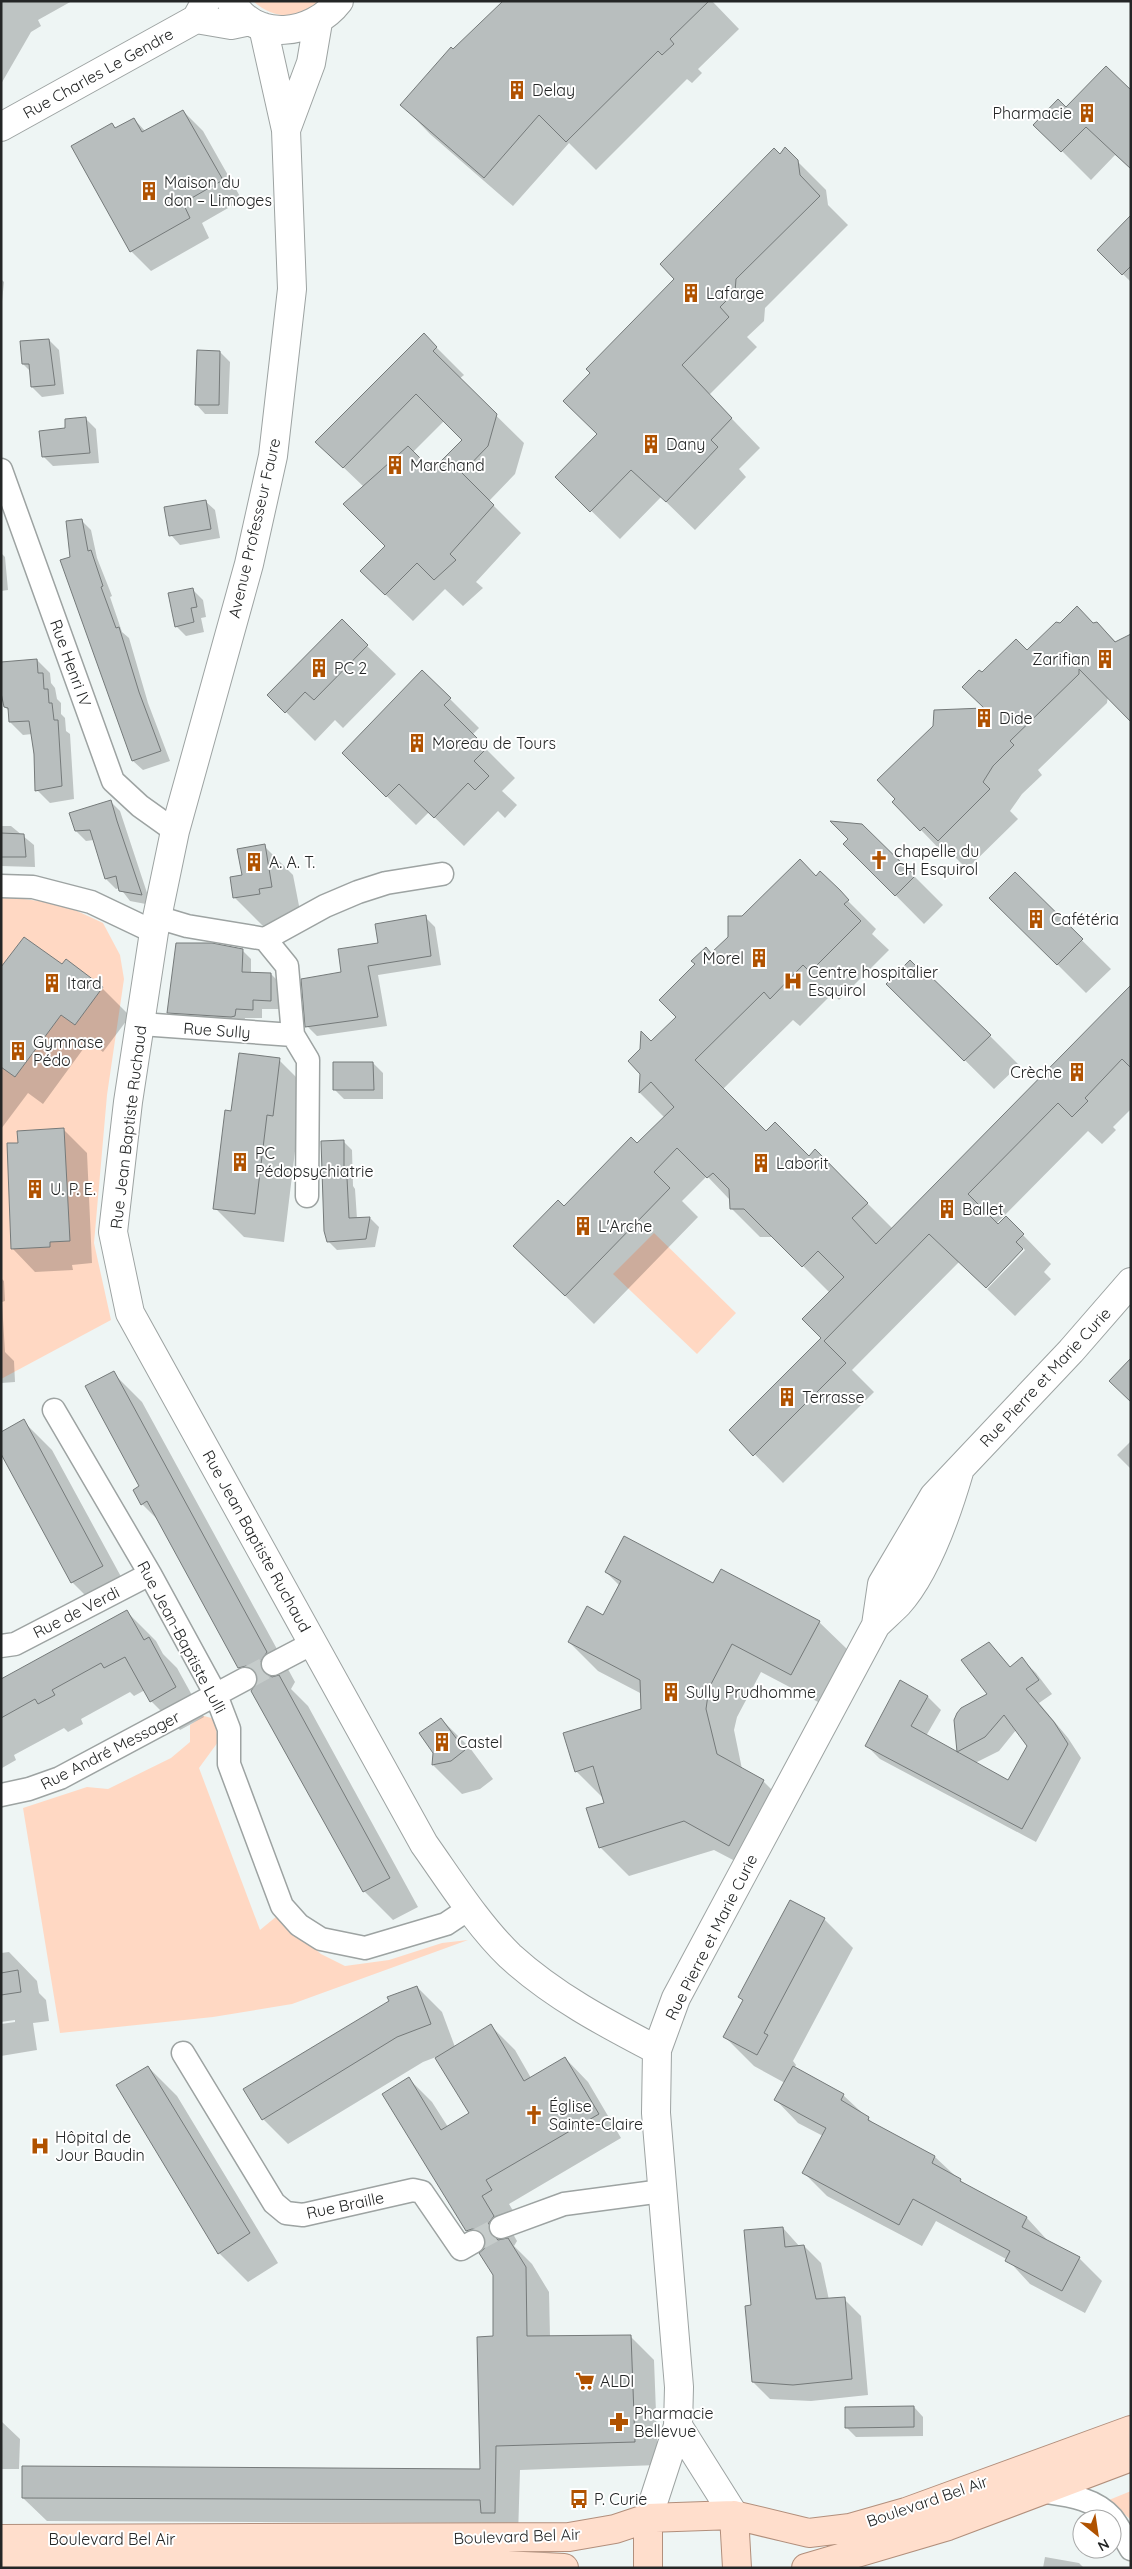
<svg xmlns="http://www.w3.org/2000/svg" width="1132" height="2569" font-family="Quicksand,sans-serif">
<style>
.green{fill:#ffd8c3}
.shadow{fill:#0003;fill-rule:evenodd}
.building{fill:#b8bebe;stroke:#757a7a}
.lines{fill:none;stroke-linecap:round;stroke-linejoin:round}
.street-tunnel{stroke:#c6cccb;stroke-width:22;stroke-dasharray:22 11;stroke-linecap:butt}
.street-casing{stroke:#9da3a2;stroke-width:25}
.secondary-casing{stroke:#9da3a2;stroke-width:30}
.primary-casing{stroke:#b28f7c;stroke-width:30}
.street{stroke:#fff;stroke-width:22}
.secondary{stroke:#fff;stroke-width:28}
.primary{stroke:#ffdecc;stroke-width:28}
.labels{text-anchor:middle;stroke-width:4;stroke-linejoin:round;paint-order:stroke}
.street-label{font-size:16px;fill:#242626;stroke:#fff}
.poi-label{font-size:16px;fill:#242626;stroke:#fff;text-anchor:start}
</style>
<rect width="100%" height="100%" fill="#eef5f4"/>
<!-- green -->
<path class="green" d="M253,1H320C300,21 273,19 253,1Z
M1,896L62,904L103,923L120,955L124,979L107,1095L94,1243L111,1320L1,1379Z
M654,1233L736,1313L697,1354L613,1274Z
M204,1716L215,1719L218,1742L199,1768L260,1930L277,1916L321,1954L345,1966L389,1960L442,1943L468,1940L292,2004L213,2017L60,2033L23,1808L87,1787L108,1789L171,1758L190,1742V1725Z
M1131,2491V2520L1109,2500Z"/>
<!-- shadow -->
<path class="shadow" d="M1,1H72L38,20L41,26L31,32L1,84Z
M504,1H712L739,29L698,69L702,73L692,83L687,79L596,170L569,143L513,206L430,134L402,105Z
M1131,91V169L1115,155L1091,180L1035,124L1066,108Z
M183,111L203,131L242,200L202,223L209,238L151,271L131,251L112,124L116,129L134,119L146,132Z
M785,149L826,190L828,205L848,225L765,308L764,321L747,337L757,347L709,395L760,448L739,469L746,477L695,530L661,497L620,539L557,477L598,435L676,279Z
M1131,217V282L1098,250Z
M1,279L4,282L1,311Z
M424,335L464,375L459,379L524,443L515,474L489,501L521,533L476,582L483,588L463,606L445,589L413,621L361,571L387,546L364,487L317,442ZM444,421L464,440L432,472L412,453Z
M49,340L59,350L64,394L42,397L32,387L31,372L23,364Z
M220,352L230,362L228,414H205L196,404Z
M86,419L96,429L99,463L53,466L43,456L67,429Z
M205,501L215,510L220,538L180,545L171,535Z
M81,520L91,530L97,558L112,596L110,597L122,632L129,638L148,703L170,761L143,770L133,761L71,558Z
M1,553L5,557L8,590L1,591Z
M193,590L203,600L206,617L201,618L204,632L186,636L176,626Z
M1097,623L1116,642L1107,703L1038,770L1042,775L1022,794L1010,811L1018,819L967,869L953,855L949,859L921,830L985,709L982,674Z
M367,646L396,674L343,728L335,720L315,741L269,695Z
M37,660L50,673L51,683L55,688L57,699L61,703V714L65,718L66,731L70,734L74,799L50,803L37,790L32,734L23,735L10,722L9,711L5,707Z
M450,699L479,728L472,735L515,778L502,791L517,805L505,818L498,811L464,846L429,812L416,825L343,753Z
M110,801L120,811L151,905L130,901L120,888L116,889L106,879L94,840L86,841L76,831Z
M1,826H11L34,845L35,867L1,866Z
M850,840L914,876L943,905L924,924L845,844Z
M264,846L293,875L301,916L288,922L263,926L234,897Z
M820,873L876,929L872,934L889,950L839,1000L833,993L800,1026L793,1020L723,1089L766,1132L809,1157L815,1151L893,1229L1131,987V1109L1113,1127L1116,1130L1102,1144L1088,1131L996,1224L1023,1235L1051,1264L1044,1272L1051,1279L1015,1316L987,1289L1025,1250L1023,1248L985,1287L959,1262L852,1370L874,1392L783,1483L731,1430L823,1338L830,1293L774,1237H760L731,1208L730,1200L707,1176L682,1201L698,1217L594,1324L544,1275L564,1207L637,1145L665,1118L640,1093L642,1074L651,1043L678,1017L712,954L729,937L742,917Z
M1015,874L1111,969L1086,993L991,898Z
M425,917L435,927L441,965L378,975L387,1026L317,1036L307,1026L343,973L380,944Z
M242,950L251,959V974H271L280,983L279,1009H262V1018H245L244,1025L178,1021L169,1012Z
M66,961L102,988L130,1016L103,1052L89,1041L43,1104L28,1093L1,1129V969L62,966Z
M888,984L990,1036L1019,1065L994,1089Z
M279,1060L308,1089L301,1144L296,1143L284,1242L244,1237L215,1208L233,1113Z
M373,1063L383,1073V1099H344L334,1089Z
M64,1130L87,1153L92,1263L72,1265L73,1270L35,1272L13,1249L19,1144Z
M343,1141L352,1150L353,1186L355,1189L357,1219L370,1218L379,1227L375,1247L337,1250L328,1241Z
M1,1278L4,1281L5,1301L2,1302L5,1352L14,1361L15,1382L1,1383Z
M113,1373L142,1402L295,1682L291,1689L308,1706L418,1907L393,1920L364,1891L257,1684L239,1667L161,1523L142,1504L141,1487Z
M23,1421L52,1450L131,1595L101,1611L72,1582Z
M1131,1441V1469L1117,1455Z
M606,1572L714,1585L819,1622L848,1650L820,1703L761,1672L737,1717L734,1730L742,1769L763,1781L792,1810L758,1873L714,1850L629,1876L600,1847L605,1800L576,1771L642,1710V1694L598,1671L569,1642L604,1616L620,1586Z
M127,1612L156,1641L163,1654L177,1668L204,1717L180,1730L151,1701L145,1690L134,1696L130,1692L81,1719L83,1724L68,1732L64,1728L14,1755L16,1760L2,1768L1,1681Z
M989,1644L1011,1668L1022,1659L1036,1673L1052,1694L1039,1703L1068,1738L1081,1758L1036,1842L880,1759L866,1745L928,1697L941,1710L926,1736L962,1755L958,1751L989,1695ZM1016,1730L1029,1745L1008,1782L975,1763L999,1751Z
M441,1719L470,1748L493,1779L480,1789L462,1794L433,1765Z
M824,1919L853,1948L793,2061L796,2065L794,2069L843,2095L874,2124L935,2157L967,2187L1027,2218L1049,2242L1079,2258L1102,2281L1085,2313L1030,2284L1008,2260L936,2221L922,2246L827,2196L804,2173L823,2136L798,2123L776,2100L785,2083L754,2066L725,2037Z
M9,1952L37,1981L39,1993L46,2000L49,2021L33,2023L37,2050L1,2056V2024L15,2022V2020L1,2022V1953Z
M417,1987L442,2012L455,2047L491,2026L515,2050L531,2078L565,2058L588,2082L621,2138L509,2204L515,2214L505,2220L517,2241L514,2246L532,2264L549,2292L550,2337H631L654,2360L658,2465L520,2470L518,2536H506L493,2523L47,2521L23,2498L481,2470L495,2338L494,2275L481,2253L484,2248L467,2230L408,2078L432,2102L448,2127L471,2114L436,2057L423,2062L288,2144L263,2119ZM473,2227L490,2237L489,2239L473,2230Z
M148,2067L177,2096L278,2263L248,2282L219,2253L118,2085Z
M783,2228L800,2247L804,2246L821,2263L829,2300L844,2299L861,2316L868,2395L811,2401L770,2399L753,2382V2307Z
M914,2407L923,2417V2436L856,2437L847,2428Z
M1,2421L20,2439L19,2469H1Z
M1045,2557L1079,2563L1084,2568H1043Z"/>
<!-- building -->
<path class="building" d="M503,1H709L670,39L674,44L662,55L658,51L566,142L539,115L484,178L400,105L451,47L453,49Z
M1106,66L1131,90V169L1086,127L1061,152L1033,125L1058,99L1066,107Z
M183,110L223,180L183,203L190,218L130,252L71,146L112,123L115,128L134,118L142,132Z
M785,147L798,160L800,175L820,196L736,279L735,292L720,307L729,317L682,365L732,418L711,440L718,447L666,502L631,470L590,512L555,477L597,434L563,401L590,373L586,369L674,279L660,264L774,148L780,154Z
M1131,215V266L1122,275L1097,250Z
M424,333L437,347L433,351L497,414L488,446L462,473L494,505L450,554L456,560L434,580L417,563L385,595L360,571L385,546L343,504L408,446L432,470L462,440L416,394L343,468L315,442Z
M49,339L55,385L31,387L29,364H22L20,341Z
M197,350L220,351L219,405H195Z
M86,417L90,453L42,457L39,431L65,428V419Z
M206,500L211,529L169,536L164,507Z
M82,519L88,551L91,550L103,586L101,587L116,628L119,627L139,692L161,751L132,761L60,560L70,557L66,521Z
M193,588L197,607L191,608L194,622L175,627L168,593Z
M1077,606L1093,623L1097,622L1115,642L1131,634V722L1079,669V674L1010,741L1014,745L993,766L983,782L990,789L938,841L924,827L920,831L892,802L895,799L877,780L933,726L934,710L984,708L962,687L979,670L982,672L1016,639L1027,650L1056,622L1060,623Z
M342,619L368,645L314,700L305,692L285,713L267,695Z
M37,659L38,673H43L44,689H48L49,703H52L54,720H58L62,786L35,791L34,754L29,721L9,722L8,708L4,707L1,693V662Z
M422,670L451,698L444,705L487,748L474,761L489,776L475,790L468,783L434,818L399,784L386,797L342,753Z
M111,800L117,821L142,895L119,891L116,876L105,879L90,830L75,831L69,813Z
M830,821L862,824L915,876L895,896L843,844L848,839Z
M1,833L24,834L26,857H1Z
M265,844L272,887L259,889L260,894L233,898L230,877L242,875L237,849Z
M800,859L816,876L820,871L840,890L849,900L844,904L861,921L810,972L803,965L770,999L764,992L695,1060L766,1131L775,1122L809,1156L815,1149L868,1203L852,1218L876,1244L1131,985V1068L1122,1059L1085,1098L1088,1101L1072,1117L1058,1103L968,1194L998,1224L1006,1216L1024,1234L1016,1242L1023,1249L986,1288L929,1234L824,1341L846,1363L753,1456L729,1430L821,1338L802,1319L844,1277L818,1251L802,1267L744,1209H730L729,1189L713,1173L707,1178L677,1148L654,1172L670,1188L565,1296L513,1246L558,1200L564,1206L631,1137L637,1143L674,1107L651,1082L639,1093L640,1074L628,1061L640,1049L641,1031L651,1041L676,1017L659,1000L695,964L691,961L706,947L711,953L728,937V916H742Z
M1015,872L1083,939L1057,965L989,898Z
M426,915L431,956L368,966L378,1017L305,1027L301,979L341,972L338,949L378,943L375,924Z
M24,937L62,964L66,959L103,987L75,1025L61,1015L15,1077L1,1067V967Z
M176,943H212L243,949L242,972L271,973V1001L253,1000V1010L236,1009L235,1016L231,1017L167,1013Z
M910,960L919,969L921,967L991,1035L964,1061L886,984Z
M239,1053L280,1058L273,1116L267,1115L255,1214L213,1209L225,1110L231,1111Z
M333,1062H373L374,1090H333Z
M64,1128L70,1241L50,1242V1247L11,1249L7,1143H18L17,1131Z
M344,1140V1178H347L349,1218L370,1217L366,1239L327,1242L324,1231L321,1141Z
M1131,1358V1402L1109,1381Z
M114,1371L267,1652L260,1663L262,1670L272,1677L279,1675L390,1878L363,1892L251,1691L258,1680L256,1672L246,1666L238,1668L147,1501L141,1505L133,1490L139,1486L85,1386Z
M24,1419L103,1566L71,1583L1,1454V1432Z
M624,1536L713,1583L721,1569L820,1621L791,1675L732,1644L709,1688L706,1709L717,1754L764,1780L729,1846L684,1821L599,1848L586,1808L604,1803L593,1766L575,1772L563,1733L641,1709L640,1680L568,1642L587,1606L603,1615L621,1581L605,1572Z
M127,1610L144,1640L149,1637L176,1687L150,1702L125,1657L104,1668L101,1663L52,1690L55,1695L38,1704L35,1699L1,1718V1679Z
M989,1642L1010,1667L1022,1657L1039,1680L1026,1689L1054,1722L1068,1744L1022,1829L865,1746L900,1680L928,1696L911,1726L1008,1780L1027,1746L1004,1715L985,1737L957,1752L954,1720L957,1713L961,1708L987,1694L961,1660Z
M441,1718L465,1750L451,1761L432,1765L433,1753L419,1733Z
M790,1900L825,1918L764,2033L768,2035L757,2055L723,2037L743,2000L738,1997Z
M18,1970L21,1992L1,1995V1973Z
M417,1986L431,2024L397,2037L262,2120L243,2089L389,2001L387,1997Z
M491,2024L524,2081L565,2057L599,2114L486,2180L492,2190L482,2196L494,2216L488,2224L489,2232L498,2240L508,2238L526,2267L527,2336L631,2335L635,2442L496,2446L495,2513H481L480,2500L22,2498V2466L480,2469L477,2337L493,2336V2275L479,2253L485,2248L486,2241L479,2230L472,2229L466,2231L382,2094L409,2077L441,2130L469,2113L435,2058Z
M148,2066L250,2233L218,2254L116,2085Z
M793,2066L844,2094L841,2100L869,2117L868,2120L935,2156L932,2163L961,2179L960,2181L1027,2217L1022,2227L1080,2257L1062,2291L1005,2261L1010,2251L913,2199L899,2225L802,2173L826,2128L774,2100Z
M783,2227L785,2247L804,2245L816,2299L845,2297L852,2379L793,2385L752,2382L745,2306L751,2305L744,2230Z
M914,2406V2427L845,2428V2407Z"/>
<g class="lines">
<!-- street-tunnel -->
<path class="street-tunnel" d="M245,1679L273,1664
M473,2242L501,2227"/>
<!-- street casing -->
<g class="street-casing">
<path id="street" d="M1,470L113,781L140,806L175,831
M1,886L33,887L91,902L154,932
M157,917L187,926L265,939L325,906L358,892L386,883L442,874
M265,939L287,966L293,1035L308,1060L307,1196
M141,1024L293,1035
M54,1410L150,1574L216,1695L229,1729V1764L282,1906L299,1925L321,1939L365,1948L446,1924L470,1908
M1,1646L15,1644L150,1574
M273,1664L313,1643
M1,1795L29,1789L60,1778L245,1679
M183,2053L274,2203L286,2213L303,2215L413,2190L422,2192L461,2249L473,2242
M501,2227L564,2204L662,2191
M1039,2491C1065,2495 1094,2497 1112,2518C1119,2527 1125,2539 1131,2549"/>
</g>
<!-- secondary casing -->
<g class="secondary-casing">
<path id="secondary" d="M231,1C256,43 312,36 339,1
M196,19L231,25L250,21
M263,27L286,130L292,289L273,456L249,564L175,831L154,932L128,1102L113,1232L130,1313L424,1844C451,1882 477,1924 510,1956C554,1996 605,2023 657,2050
M1,127L196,19L206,1
M286,130L311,63L318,22
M876,1625L882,1584L934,1496L1071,1351L1131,1282
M678,2426L734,2515
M648,2518L678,2426L679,2387L656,2113L657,2050L676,1998L876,1625C883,1618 891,1611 898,1604C927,1572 947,1513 959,1472"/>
</g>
<!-- primary casing -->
<g class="primary-casing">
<path id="primary" d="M734,2515L737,2568
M1,2539L569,2537L615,2529L648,2518L734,2515L809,2533L850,2528L906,2512L1131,2430
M1,2564L128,2566L440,2562L564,2568
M648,2568V2518
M806,2568L948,2526L1131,2457"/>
</g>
<!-- street -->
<use href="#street" class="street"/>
<!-- secondary -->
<use href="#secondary" class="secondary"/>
<!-- primary -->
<use href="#primary" class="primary"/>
</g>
<!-- icons -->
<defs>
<g id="building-bare" transform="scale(1.5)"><path d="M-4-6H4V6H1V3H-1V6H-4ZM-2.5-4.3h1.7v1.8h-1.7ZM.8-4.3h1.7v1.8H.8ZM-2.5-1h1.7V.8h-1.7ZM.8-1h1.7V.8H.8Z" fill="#b05200" stroke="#fff" stroke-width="2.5" paint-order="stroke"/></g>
<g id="church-bare" transform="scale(1.5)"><path d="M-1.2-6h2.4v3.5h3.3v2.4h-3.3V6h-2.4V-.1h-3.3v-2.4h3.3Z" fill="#b05200" stroke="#fff" stroke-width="2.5" paint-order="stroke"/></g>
<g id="hospital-bare" transform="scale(1.5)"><path d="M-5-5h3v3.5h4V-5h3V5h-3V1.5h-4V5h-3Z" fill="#b05200" stroke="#fff" stroke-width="2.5" paint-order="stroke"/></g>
<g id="supermarket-bare" transform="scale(1.5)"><path d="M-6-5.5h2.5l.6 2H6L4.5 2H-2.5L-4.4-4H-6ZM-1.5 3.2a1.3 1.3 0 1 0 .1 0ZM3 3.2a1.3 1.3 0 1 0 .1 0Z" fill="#b05200" stroke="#fff" stroke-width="2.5" paint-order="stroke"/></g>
<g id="pharmacy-bare" transform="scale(1.5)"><path d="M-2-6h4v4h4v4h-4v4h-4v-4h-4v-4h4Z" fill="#b05200" stroke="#fff" stroke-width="2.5" paint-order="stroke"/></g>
<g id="bus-bare" transform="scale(1.5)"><path d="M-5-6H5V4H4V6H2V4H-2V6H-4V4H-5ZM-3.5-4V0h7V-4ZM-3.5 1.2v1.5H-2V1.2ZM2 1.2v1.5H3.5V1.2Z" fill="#b05200" stroke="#fff" stroke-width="2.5" paint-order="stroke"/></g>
</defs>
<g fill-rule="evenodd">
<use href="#building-bare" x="517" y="90"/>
<use href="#building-bare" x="1087" y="113"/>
<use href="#building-bare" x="149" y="191"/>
<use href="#building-bare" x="691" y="293"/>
<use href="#building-bare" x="651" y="444"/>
<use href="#building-bare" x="395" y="465"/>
<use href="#building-bare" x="1105" y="659"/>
<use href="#building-bare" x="319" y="668"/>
<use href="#building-bare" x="984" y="718"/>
<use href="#building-bare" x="417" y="743"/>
<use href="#church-bare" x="879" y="860"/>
<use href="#building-bare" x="254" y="862"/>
<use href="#building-bare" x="1036" y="919"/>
<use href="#building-bare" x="759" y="958"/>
<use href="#hospital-bare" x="793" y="981"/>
<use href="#building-bare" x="52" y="983"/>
<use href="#building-bare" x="18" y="1051"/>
<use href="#building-bare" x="1077" y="1072"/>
<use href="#building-bare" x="240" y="1162"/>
<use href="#building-bare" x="761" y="1163"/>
<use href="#building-bare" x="35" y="1189"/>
<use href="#building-bare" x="947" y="1209"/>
<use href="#building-bare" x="583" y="1226"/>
<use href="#building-bare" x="787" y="1397"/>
<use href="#building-bare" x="671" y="1692"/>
<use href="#building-bare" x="442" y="1742"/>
<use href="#church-bare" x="534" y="2115"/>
<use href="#hospital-bare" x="40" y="2146"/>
<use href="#supermarket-bare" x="585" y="2381"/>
<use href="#pharmacy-bare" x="619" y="2422"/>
<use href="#bus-bare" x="579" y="2499"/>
</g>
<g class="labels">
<!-- street labels -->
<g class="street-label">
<text transform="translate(98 73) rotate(-29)" y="6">Rue Charles Le Gendre</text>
<text transform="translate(254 528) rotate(-77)" y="6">Avenue Professeur Faure</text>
<text transform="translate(71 663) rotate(70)" y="6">Rue Henri IV</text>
<text transform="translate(217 1030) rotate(4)" y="6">Rue Sully</text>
<text transform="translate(128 1127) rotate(-83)" y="6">Rue Jean Baptiste Ruchaud</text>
<text transform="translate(1045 1377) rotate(-47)" y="6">Rue Pierre et Marie Curie</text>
<text transform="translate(257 1541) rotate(61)" y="6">Rue Jean Baptiste Ruchaud</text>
<text transform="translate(76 1612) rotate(-27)" y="6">Rue de Verdi</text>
<text transform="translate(182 1637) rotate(62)" y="6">Rue Jean-Baptiste Lulli</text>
<text transform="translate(110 1750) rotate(-27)" y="6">Rue André Messager</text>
<text transform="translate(711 1937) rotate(-63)" y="6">Rue Pierre et Marie Curie</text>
<text transform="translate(345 2205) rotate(-12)" y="6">Rue Braille</text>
<text transform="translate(927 2501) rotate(-19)" y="6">Boulevard Bel Air</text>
<text transform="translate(517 2536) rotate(-2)" y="6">Boulevard Bel Air</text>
<text x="112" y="2545">Boulevard Bel Air</text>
</g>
<!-- poi labels -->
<g class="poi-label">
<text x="532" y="96">Delay</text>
<text x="1072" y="119" text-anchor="end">Pharmacie</text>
<text x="164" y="188">Maison du<tspan x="164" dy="18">don – Limoges</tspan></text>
<text x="706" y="299">Lafarge</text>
<text x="666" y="450">Dany</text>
<text x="410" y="471">Marchand</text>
<text x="1090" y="665" text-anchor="end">Zarifian</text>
<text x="334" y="674">PC 2</text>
<text x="999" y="724">Dide</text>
<text x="432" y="749">Moreau de Tours</text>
<text x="894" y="857">chapelle du<tspan x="894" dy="18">CH Esquirol</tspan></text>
<text x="269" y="868">A. A. T.</text>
<text x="1051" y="925">Cafétéria</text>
<text x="744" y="964" text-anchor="end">Morel</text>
<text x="808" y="978">Centre hospitalier<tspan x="808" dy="18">Esquirol</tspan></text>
<text x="67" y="989">Itard</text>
<text x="33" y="1048">Gymnase<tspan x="33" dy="18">Pédo</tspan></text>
<text x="1062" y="1078" text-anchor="end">Crèche</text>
<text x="255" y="1159">PC<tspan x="255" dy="18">Pédopsychiatrie</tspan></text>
<text x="776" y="1169">Laborit</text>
<text x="50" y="1195">U. P. E.</text>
<text x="962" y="1215">Ballet</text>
<text x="598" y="1232">L'Arche</text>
<text x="802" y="1403">Terrasse</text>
<text x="686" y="1698">Sully Prudhomme</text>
<text x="457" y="1748">Castel</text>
<text x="549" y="2112">Église<tspan x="549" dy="18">Sainte-Claire</tspan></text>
<text x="55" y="2143">Hôpital de<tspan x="55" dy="18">Jour Baudin</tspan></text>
<text x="600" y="2387">ALDI</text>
<text x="634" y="2419">Pharmacie<tspan x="634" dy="18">Bellevue</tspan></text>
<text x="594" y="2505">P. Curie</text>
</g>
</g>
<!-- border -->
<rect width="1132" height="2569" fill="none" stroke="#242626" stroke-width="5"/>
<!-- north arrow -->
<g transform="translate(1097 2534) rotate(150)"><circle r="24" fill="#ffffff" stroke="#a7a8a8"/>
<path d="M0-4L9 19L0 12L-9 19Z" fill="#b05200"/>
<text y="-8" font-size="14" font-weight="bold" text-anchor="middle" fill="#242626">N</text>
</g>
</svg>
